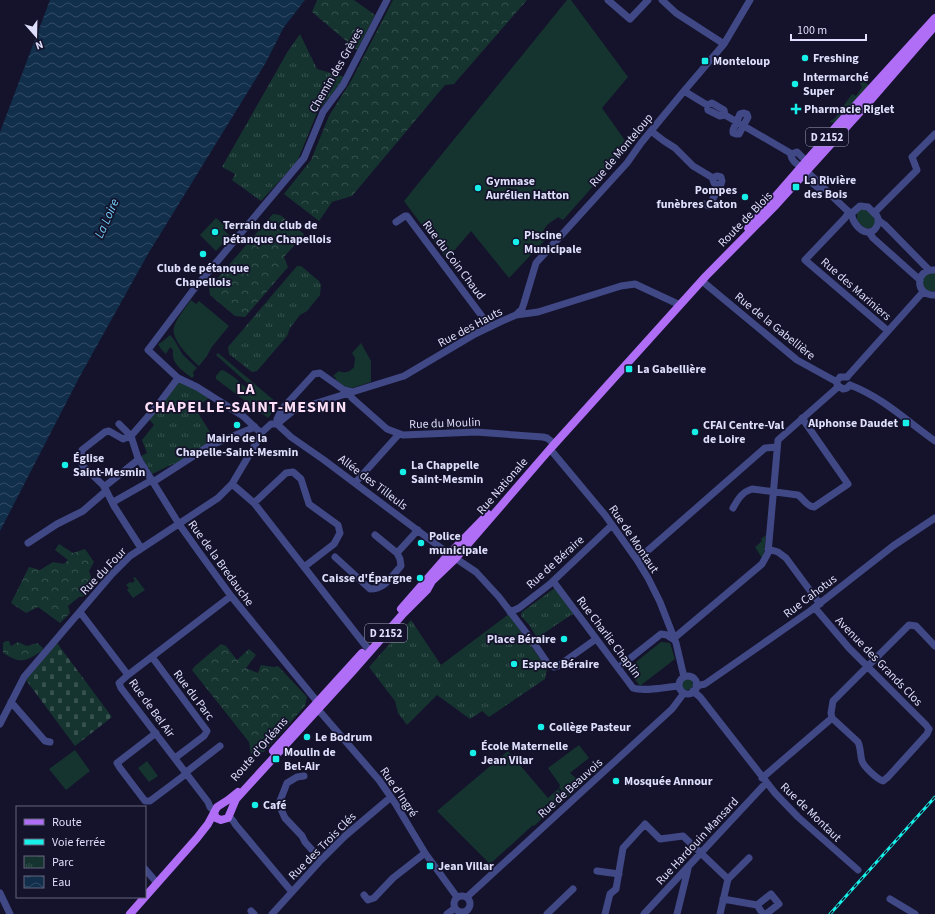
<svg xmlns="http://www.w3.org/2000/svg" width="935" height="914" font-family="'Source Sans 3',sans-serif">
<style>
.green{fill:#16342f}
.forest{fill:url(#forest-crowns)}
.cemetery{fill:url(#cemetery-stones)}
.park{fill:url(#park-tufts)}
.water{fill:url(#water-waves)}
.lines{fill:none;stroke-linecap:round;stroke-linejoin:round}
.minor{stroke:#414886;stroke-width:7}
.major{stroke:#b06df6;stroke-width:8}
.rail-casing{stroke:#17f0e8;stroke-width:3}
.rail{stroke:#14132b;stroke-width:1.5;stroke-dasharray:4.5;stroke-linecap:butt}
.poi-dot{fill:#17f0e8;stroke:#14132b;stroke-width:1.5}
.labels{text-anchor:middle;stroke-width:3.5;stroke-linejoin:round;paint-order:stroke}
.shield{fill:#14132b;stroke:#a2a2be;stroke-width:1}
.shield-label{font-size:11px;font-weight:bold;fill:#dfdffd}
.poi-label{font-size:12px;font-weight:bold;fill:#dfdffd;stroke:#14132b;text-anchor:start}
.street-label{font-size:12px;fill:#dfdffd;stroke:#14132b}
.water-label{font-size:13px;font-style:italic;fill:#73ccf6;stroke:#14132b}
.district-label{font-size:16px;font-weight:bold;letter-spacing:1px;fill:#fde0f7;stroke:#14132b}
</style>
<defs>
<pattern id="forest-crowns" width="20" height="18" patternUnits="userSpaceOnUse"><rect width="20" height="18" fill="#16342f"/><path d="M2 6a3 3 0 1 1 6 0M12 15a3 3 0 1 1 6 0" fill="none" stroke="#37514e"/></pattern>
<pattern id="cemetery-stones" width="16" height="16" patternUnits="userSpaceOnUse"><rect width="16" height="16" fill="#16342f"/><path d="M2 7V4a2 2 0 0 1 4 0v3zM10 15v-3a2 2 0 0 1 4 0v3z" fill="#37514e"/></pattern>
<pattern id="park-tufts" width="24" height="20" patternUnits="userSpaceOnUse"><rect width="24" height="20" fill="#16342f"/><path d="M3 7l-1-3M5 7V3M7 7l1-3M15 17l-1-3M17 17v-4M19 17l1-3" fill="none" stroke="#37514e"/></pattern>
<pattern id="water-waves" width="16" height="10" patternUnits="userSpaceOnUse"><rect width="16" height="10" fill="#112e4b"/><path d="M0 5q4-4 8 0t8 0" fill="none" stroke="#334c66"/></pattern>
</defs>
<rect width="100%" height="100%" fill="#14132b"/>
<!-- green -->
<path class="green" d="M567,0H571L628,77L602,108L629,146L563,220L558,217C551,223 549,221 543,231L547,238L509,278L471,231L447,259L404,201Z
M862,81L869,85L835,123L829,122L835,118L852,94L856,96L862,87L860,83Z
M862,209C870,210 877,218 875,226C865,231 864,227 857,221V212Z
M216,218L225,226L223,229L230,236L216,251L200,235Z
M935,273V291H927C922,285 921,281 926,274Z
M191,300L196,304L199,301L229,326L211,348L207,356L199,366C191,359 170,339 174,327C177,318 185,308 191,300Z
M170,335L173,338L183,355L197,368L193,372L194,376L192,378C182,370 171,364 173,350L170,347L166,354L161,349L158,344L162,342Z
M361,343L371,361V382L352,388L345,387L335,379L336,378L333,376L339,371C345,374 350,372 354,367L355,358L352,353Z
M218,353L276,402L270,410L273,412L268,418L216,379V376L220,371L223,370L234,377L251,392L254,389L216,355Z
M766,535L764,553L762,558L755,547L762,541L761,539Z
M135,577L145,590L133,598L127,590L129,588L126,585L130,582L132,583L135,581L133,578Z
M661,642L670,643L675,659L640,686L627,669Z
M681 684a6 6 0 1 1 12 0a6 6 0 1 1-12 0Z
M579,745L589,758L570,773L577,779L580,777L585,782L568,797L559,788L560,785L548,768Z
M75,750L90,771L66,790L49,769Z
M508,751L548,798L558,789L566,798L550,812L549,811L548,812V813L534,826L533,825L490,864L437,811Z
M147,761L158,776L149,782L138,768Z"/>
<!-- forest -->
<path class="forest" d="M317,0H354L375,15L357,50L312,12Z
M393,0H527L454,84L445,85L352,196L332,202L319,221L284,194L311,160L329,116L351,81Z
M273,214L280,215L304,234L284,257L288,267L245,317L235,316L210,295L209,288Z
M59,544L73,553L85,549L94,562L89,571L94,587L85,596L79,597L68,606L70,613L60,623L38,607L26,613L11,603L29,567L40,570L53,562L64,564L68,560L55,550Z
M6,641H9L11,646L18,642L27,646L37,643L43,648L42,651C24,662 21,664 3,653V643Z
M221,644L226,646L237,660L249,649L256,655L246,668L258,673L261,665L274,667L278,666L307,697L305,706L264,752L251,754L249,742L192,670L195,666Z"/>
<!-- cemetery -->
<path class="cemetery" d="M57,643L112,717L75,746L26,680Z"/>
<!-- park -->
<path class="park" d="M300,34L317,69L345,77L317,113L297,162L261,201L232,180L235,174L222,167L288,51Z
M297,266H301L319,281L321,285L320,295L307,311L300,315L290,328L287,336L257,371L252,372L229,354L228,347Z
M180,381L209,398L195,408L213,437L210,442L176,466L173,464L152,474L141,456L147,453L142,440L154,425L149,419Z
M556,587L575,614L571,615L537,638L530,626L521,616L522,612Z
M509,614L547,669L545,679L489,717L482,711L470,719L437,695L407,725L398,713L395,701L369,667L411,620L441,665Z"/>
<!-- water -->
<path class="water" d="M50,0H305L284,27L265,64L148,254L80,376L0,531V132Z"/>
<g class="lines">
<!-- minor -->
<path class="minor" d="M608,0L630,19L648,0
M662,0L676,13L724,44
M684,91L707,105
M744,113L747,114L748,117L739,134H736L733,133V130L740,114Z
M725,115L720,116L708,110L707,105L712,103L724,110L725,115L792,154
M651,131L664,141L675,148L693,166L713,178
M806,161L797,152L794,153L791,156C792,162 799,165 804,169C820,183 833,198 849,212L852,213
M802,175L821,190
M704,204L709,206L721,184L717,185L714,183L713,180L714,177L717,176L721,177L722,181L721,184
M860,206L868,207C871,210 874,213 877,216C881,223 875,233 867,232C859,231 851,220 852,213Z
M849,212L845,218L805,260L888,331
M874,213L917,170L912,157L935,134
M878,220L885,225L929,270
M396,222L405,216H407L490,327
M869,232L873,238L920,280
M935,270C915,268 914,296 935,295
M702,281L797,360L837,382
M516,315L522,309L524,303L536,263L627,163L641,143L684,91L724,44L750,0
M847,377L923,292
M847,377H840L837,381V385L843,389L847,388L850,385
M850,385C882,397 907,421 935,441
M349,393L352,398L387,429L403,435L476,432L543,437L547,438L555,444
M119,424L131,436L138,458L179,524L199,552L231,596L320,705
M277,424L294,410L404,376L475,334L502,321L516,315L538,312L621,286L635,284L680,305
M277,424L291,437L324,460L449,554L476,572L499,597L531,639L548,664L554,667L558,666L596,639
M277,424V419L282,409L314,374L320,373L344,390L352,392
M261,433L243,416L197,387L178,378L148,350L194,289L304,158L323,112L343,85L387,0
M550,449L605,515L637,560L648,578L660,602L676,643L684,677
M153,482L209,446L255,427
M355,483L399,434
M232,484L254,503L365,645L370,650
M104,487L139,459
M254,503L286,473L293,472L301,479L309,504L338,525L340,533L334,544L304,567
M113,504L115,501L152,480
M733,508C738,499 742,492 752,489L798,495C804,499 806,506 814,507L848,484L802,418
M375,535L397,553L418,530
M28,543L57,524L83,511L106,491
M141,548L114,506L104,486L83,466L80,458L82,450L105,432L109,431L123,439L131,436L157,406L178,378
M768,549L778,552L786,558L820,604
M335,557L370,589C385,589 391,577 401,566L400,559L397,553
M637,560L765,448L777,447
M553,581L633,688C644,692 667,687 679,686
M815,608L849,648L926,725L929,729
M80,612L128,675
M510,612L519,608L550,584L612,525
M673,639L762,564L768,553L778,440L838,387
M152,657L207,731L204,736L175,758
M618,668L661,634L667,635L673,639
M679 685a9 9 0 1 1 18 0a9 9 0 1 1-18 0Z
M696,686L705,684L810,611L893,546L935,518
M693,691L700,697L775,793L798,817L858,870
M11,702L45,741L50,742
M314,706L322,714L379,780L395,803L425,853L457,897
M832,718L831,713L833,701L909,625L916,626L935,646
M832,718L858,742C861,748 860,755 862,761C864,767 877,779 883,781L888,777L927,734L929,729
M0,724L24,677L112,574L130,556L218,498L232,484L258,440L261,433L271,424H277
M156,733L117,763L120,768L145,801H150L186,774
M185,773L220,746
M304,776L297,777L287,783L280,801V807L285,818L302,836L305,842L321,860
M762,778L832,718
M214,811L210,807L208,802L121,688L119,683L128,675L231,596
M229,816L234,822L235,824L292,892
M145,869L157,883
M597,871L619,874
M728,879L749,858
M0,893L10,914
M364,895L368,900L374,898L393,878L425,853
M454 904a8 8 0 1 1 16 0a8 8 0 1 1-16 0Z
M467,897L672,709L684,693
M723,899L757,905L763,914
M890,899L915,914
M757,905L771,894L779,904L766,914
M251,911L254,914
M272,914L321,860L345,836L391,797
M447,914L455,908
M547,914L573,889
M605,914L610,894L616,889L623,848L645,824L660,839L683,836L728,879L720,914
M644,914L766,783
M677,914L688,869"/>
<!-- major -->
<path class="major" d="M748,228L834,129L935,18
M401,609L449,554L488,514
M273,751L362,653
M214,813L216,818L221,820L228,818L236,799L352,672L402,615L427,590L432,581L456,558L550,449L706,276L774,207L869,102L935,26
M130,914L197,838L208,824L217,807L228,800L238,792"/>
<!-- rail casing -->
<g class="rail-casing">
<path id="rail" d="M830,914L935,797"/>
</g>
<!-- rail -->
<use href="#rail" class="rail"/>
</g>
<!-- markers -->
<g class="poi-dot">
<circle cx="805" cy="58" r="4"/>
<rect x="701" y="57" width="8" height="8" rx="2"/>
<circle cx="795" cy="84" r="4"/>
<path d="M794 103h4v4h4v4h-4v4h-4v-4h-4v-4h4z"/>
<rect x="792" y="183" width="8" height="8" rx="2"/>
<circle cx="478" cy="188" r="4"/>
<circle cx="745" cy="197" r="4"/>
<circle cx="215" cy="232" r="4"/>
<circle cx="516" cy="242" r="4"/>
<circle cx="203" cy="254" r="4"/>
<rect x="625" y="365" width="8" height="8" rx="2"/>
<rect x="902" y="419" width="8" height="8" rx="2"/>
<circle cx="237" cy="425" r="4"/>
<circle cx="695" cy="432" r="4"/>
<circle cx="65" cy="465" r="4"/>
<circle cx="403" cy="472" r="4"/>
<circle cx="421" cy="543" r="4"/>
<circle cx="420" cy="578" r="4"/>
<circle cx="564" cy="639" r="4"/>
<circle cx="514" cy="664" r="4"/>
<circle cx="541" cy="727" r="4"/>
<circle cx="307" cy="737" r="4"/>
<circle cx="473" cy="753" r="4"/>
<rect x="272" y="755" width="8" height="8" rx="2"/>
<circle cx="616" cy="781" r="4"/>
<circle cx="255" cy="805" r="4"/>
<rect x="426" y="862" width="8" height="8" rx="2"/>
</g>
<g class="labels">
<!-- shield labels -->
<g class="shield">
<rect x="806" y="128" width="42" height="18" rx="3"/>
<rect x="365" y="624" width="42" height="18" rx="3"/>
</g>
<g class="shield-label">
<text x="827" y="141">D 2152</text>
<text x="386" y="637">D 2152</text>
</g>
<!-- poi labels -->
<g class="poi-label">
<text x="813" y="62">Freshing</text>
<text x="713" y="65">Monteloup</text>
<text x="803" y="81">Intermarché<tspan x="803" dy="14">Super</tspan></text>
<text x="804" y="113">Pharmacie Riglet</text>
<text x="804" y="184">La Rivière<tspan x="804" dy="14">des Bois</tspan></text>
<text x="486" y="185">Gymnase<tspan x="486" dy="14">Aurélien Hatton</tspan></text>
<text x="737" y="194" text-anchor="end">Pompes<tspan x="737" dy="14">funèbres Caton</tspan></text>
<text x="223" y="229">Terrain du club de<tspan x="223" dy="14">pétanque Chapellois</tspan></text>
<text x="524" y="239">Piscine<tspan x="524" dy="14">Municipale</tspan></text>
<text x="203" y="272" text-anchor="middle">Club de pétanque<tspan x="203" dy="14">Chapellois</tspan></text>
<text x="637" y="373">La Gabellière</text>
<text x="898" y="427" text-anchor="end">Alphonse Daudet</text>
<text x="703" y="429">CFAI Centre-Val<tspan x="703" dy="14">de Loire</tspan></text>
<text x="237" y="442" text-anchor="middle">Mairie de la<tspan x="237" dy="14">Chapelle-Saint-Mesmin</tspan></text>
<text x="73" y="462">Église<tspan x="73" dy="14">Saint-Mesmin</tspan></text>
<text x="411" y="469">La Chappelle<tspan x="411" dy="14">Saint-Mesmin</tspan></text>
<text x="429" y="540">Police<tspan x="429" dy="14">municipale</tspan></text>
<text x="412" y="582" text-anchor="end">Caisse d'Épargne</text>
<text x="556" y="643" text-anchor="end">Place Béraire</text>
<text x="522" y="668">Espace Béraire</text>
<text x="549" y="731">Collège Pasteur</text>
<text x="315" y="741">Le Bodrum</text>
<text x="481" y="750">École Maternelle<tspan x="481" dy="14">Jean Vilar</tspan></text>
<text x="284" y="756">Moulin de<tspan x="284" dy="14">Bel-Air</tspan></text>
<text x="624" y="785">Mosquée Annour</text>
<text x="263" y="809">Café</text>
<text x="438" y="870">Jean Villar</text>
</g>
<!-- street labels -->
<g class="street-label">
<text transform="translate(336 70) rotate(-60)" y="4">Chemin des Grèves</text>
<text transform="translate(621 150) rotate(-50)" y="4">Rue de Monteloup</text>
<text transform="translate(745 219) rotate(-46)" y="4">Route de Blois</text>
<text transform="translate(454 260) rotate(53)" y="4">Rue du Coin Chaud</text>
<text transform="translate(856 289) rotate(41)" y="4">Rue des Mariniers</text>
<text transform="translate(775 326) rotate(39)" y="4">Rue de la Gabellière</text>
<text transform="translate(470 327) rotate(-28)" y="4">Rue des Hauts</text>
<text transform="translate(445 423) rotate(-2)" y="4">Rue du Moulin</text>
<text transform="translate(373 482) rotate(37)" y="4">Allée des Tilleuls</text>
<text transform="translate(502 486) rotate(-49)" y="4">Rue Nationale</text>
<text transform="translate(634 539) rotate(56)" y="4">Rue de Montaut</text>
<text transform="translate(555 562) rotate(-42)" y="4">Rue de Béraire</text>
<text transform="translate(221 563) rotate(54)" y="4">Rue de la Bredauche</text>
<text transform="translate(103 571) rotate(-46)" y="4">Rue du Four</text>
<text transform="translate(810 596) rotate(-37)" y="4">Rue Cahotus</text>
<text transform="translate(609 637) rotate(53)" y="4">Rue Charlie Chaplin</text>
<text transform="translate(879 661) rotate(46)" y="4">Avenue des Grands Clos</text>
<text transform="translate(194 695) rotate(53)" y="4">Rue du Parc</text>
<text transform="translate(152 708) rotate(54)" y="4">Rue de Bel Air</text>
<text transform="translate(259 749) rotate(-49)" y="4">Route d'Orléans</text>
<text transform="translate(570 788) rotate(-42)" y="4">Rue de Beauvois</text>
<text transform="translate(399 792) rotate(56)" y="4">Rue d'Ingré</text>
<text transform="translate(811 812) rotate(44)" y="4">Rue de Montaut</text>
<text transform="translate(697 841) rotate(-47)" y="4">Rue Hardouin Mansard</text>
<text transform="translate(322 846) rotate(-45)" y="4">Rue des Trois Clés</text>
</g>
<!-- water labels -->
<g class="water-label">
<text transform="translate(106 218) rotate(-66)" y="5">La Loire</text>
</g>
<!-- district labels -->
<g class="district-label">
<text x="246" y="394">LA<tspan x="246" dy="18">CHAPELLE-SAINT-MESMIN</tspan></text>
</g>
</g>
<!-- legend -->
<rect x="16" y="806" width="130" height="92" fill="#14132b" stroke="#65657f"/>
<rect x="24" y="819" width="20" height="6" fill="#b06df6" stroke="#65657f"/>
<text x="52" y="826" font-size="12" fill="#dfdffd">Route</text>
<rect x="24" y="839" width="20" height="6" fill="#17f0e8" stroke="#65657f"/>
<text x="52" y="846" font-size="12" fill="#dfdffd">Voie ferrée</text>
<rect x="24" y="856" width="20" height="12" fill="url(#park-tufts)" stroke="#65657f"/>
<text x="52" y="866" font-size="12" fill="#dfdffd">Parc</text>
<rect x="24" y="876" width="20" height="12" fill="url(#water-waves)" stroke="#65657f"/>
<text x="52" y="886" font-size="12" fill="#dfdffd">Eau</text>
<!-- north arrow -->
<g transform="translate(36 36) rotate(160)" stroke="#14132b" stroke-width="3" paint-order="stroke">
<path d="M0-3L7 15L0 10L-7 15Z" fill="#dfdffd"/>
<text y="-6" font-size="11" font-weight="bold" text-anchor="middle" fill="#dfdffd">N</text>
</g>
<!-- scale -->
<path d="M791 34v6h75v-6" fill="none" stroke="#dfdffd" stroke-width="2"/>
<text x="797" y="34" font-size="12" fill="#dfdffd" stroke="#14132b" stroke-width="3" paint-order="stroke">100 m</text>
</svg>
